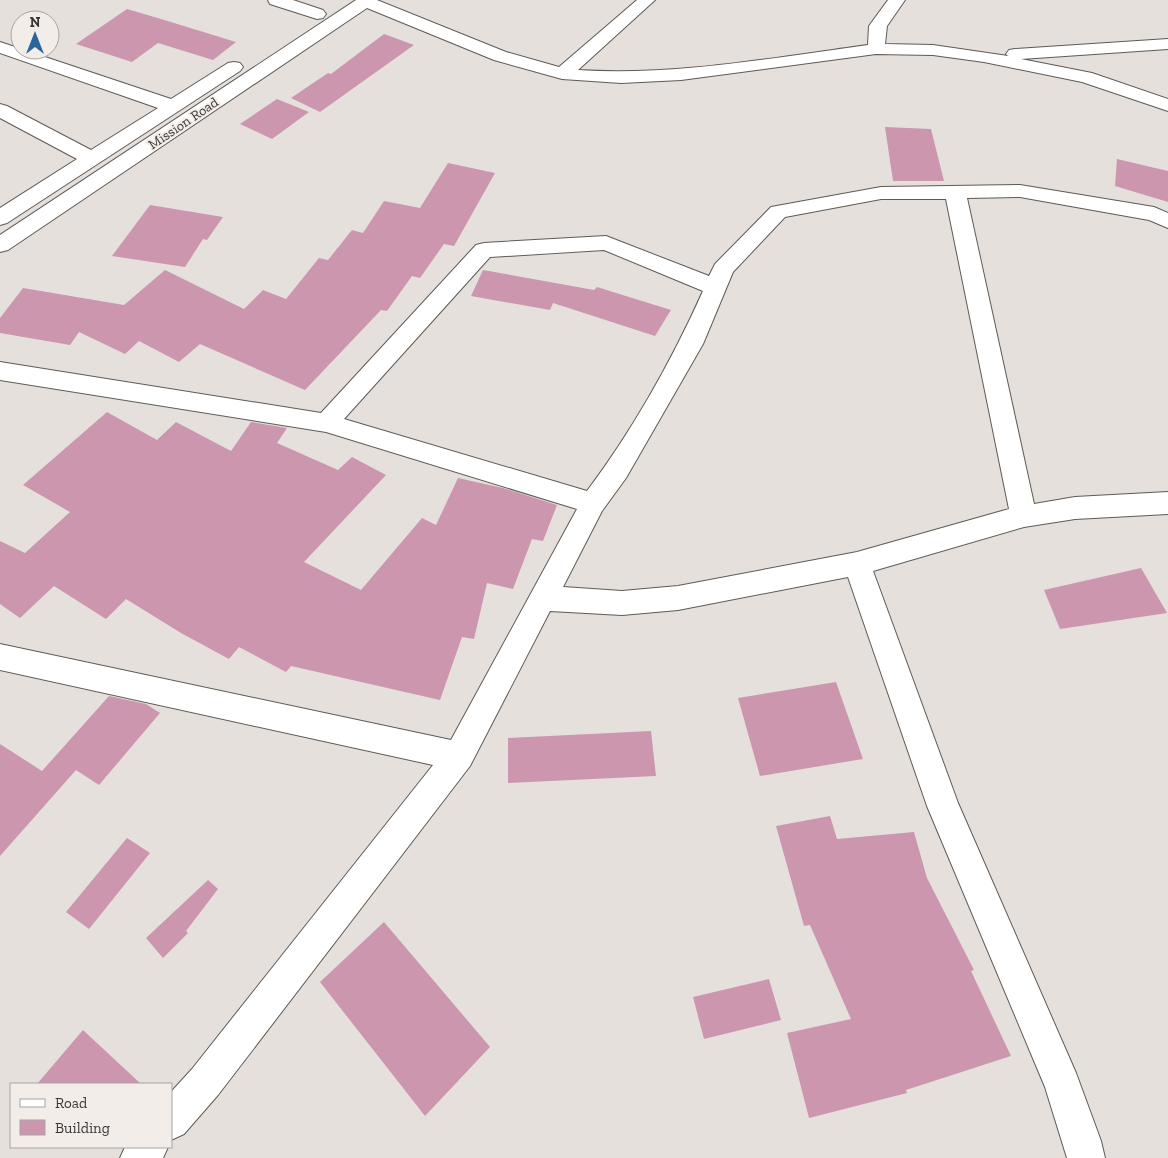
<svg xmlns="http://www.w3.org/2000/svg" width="1168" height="1158" font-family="'Zilla Slab',serif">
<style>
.building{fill:#cc96af}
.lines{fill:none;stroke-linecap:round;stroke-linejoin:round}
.minor-casing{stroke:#5e5a56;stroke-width:2}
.minor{fill:#fff;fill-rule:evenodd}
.labels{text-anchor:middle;stroke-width:4;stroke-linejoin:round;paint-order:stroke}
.far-street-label{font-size:14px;fill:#383635;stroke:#f3ede9}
</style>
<rect width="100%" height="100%" fill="#e5e0dc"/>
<!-- building -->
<path class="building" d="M127,9L161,19L236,42L213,60L158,43L132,62L76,44Z
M384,34L414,45L320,112L291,98L328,73L331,74Z
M277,99L309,112L272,139L240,124Z
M885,127L931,129L944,181H893Z
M1117,159L1168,171V202L1115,186Z
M448,163L495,173L454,246L444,244L420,278L412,276L387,311L381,310L305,390L200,344L179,362L139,341L125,354L79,332L70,345L0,333V318L23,288L124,305L165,270L244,309L263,290L286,299L319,258L328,260L352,230L363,233L384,201L420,208Z
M150,205L223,217L207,240L203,239L185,267L112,256Z
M483,270L594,290L597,287L671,310L655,336L553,303L550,310L471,296Z
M107,412L157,440L176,422L231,451L251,422L287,428L277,443L338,470L352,457L386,475L304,562L361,590L422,518L436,525L458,478L503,488L557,505L543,541L532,539L513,589L487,583L474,639L462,637L440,700L291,666L286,672L239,647L229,659L181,633L126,599L106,619L54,586L20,618L0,604V541L25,553L70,512L23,485Z
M1141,568L1167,613L1060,629L1044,590Z
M836,682L863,759L760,776L738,698Z
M109,696L146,704L160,713L99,785L76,770L0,856V744L42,771Z
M651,731L656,776L508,783V738Z
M830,816L837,839L914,832L927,878L974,970L971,971L1011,1056L906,1090L907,1093L809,1118L787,1033L851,1019L810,925L804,926L776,826Z
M127,838L150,853L89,929L66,912Z
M208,880L218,889L186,931L188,933L163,958L146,938Z
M384,922L490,1047L425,1116L320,982Z
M769,979L781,1020L704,1039L693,997Z
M83,1030L141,1084H37Z"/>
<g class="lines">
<!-- minor casing -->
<g class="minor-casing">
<path id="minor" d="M268,0H293L323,10L326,14L323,18L317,19L270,4Z
M356,0H377L506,52L559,67L637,0H655L578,70C675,76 771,58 868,45L869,26L888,0H905L887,26L885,44L933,45L1008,56L1006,54L1009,50L1015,49L1168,39V49L1021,59L1092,73L1168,99V111L1082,82L984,62L933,55L876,54L681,80L621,83L562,79L494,60L367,8L8,250L0,252V235Z
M0,42L171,99L228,63L234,62L240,63L243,67L240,71L7,223L0,225V208L77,159L0,118V104L7,106L91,150L158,108L0,53Z
M1020,185L1154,207L1168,213V228L1149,220L1020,197L967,198L1034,504L1075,497L1168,492V514L1075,519L1024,527L873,571L958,803L1076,1073L1101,1141L1105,1158H1067L1045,1087L927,806L848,577L678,610L622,615L550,611L470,766L218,1095L184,1134L171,1140V1092L192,1069L433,765L0,670V644L451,740L577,509L326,432L0,380V362L321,413L476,245L484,243L606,236L709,276L715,264L771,207L881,187ZM881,199H946L1009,509L857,552L678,586L622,591L563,587L602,511L626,478L703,344L733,272L785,217ZM604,250L703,291C672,360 633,430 587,491L344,419L490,257Z
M125,1147H168L163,1158H120Z"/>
</g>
<!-- minor -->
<use href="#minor" class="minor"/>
</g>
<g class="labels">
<!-- far-street labels -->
<g class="far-street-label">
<text transform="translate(183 123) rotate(-34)" y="5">Mission Road</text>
</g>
</g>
<!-- legend -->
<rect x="10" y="1083" width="162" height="65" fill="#f3ede9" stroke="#a8a4a1"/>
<rect x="20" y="1099" width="25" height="8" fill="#ffffff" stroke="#a8a4a1"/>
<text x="55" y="1108" font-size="15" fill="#383635">Road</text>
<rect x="20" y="1120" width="25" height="15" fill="#cc96af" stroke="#a8a4a1"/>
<text x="55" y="1133" font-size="15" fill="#383635">Building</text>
<!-- north arrow -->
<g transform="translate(35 35)"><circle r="24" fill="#f3ede9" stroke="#a8a4a1"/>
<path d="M0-4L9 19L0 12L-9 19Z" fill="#2b659d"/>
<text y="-8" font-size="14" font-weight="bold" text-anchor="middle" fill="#383635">N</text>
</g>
</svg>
